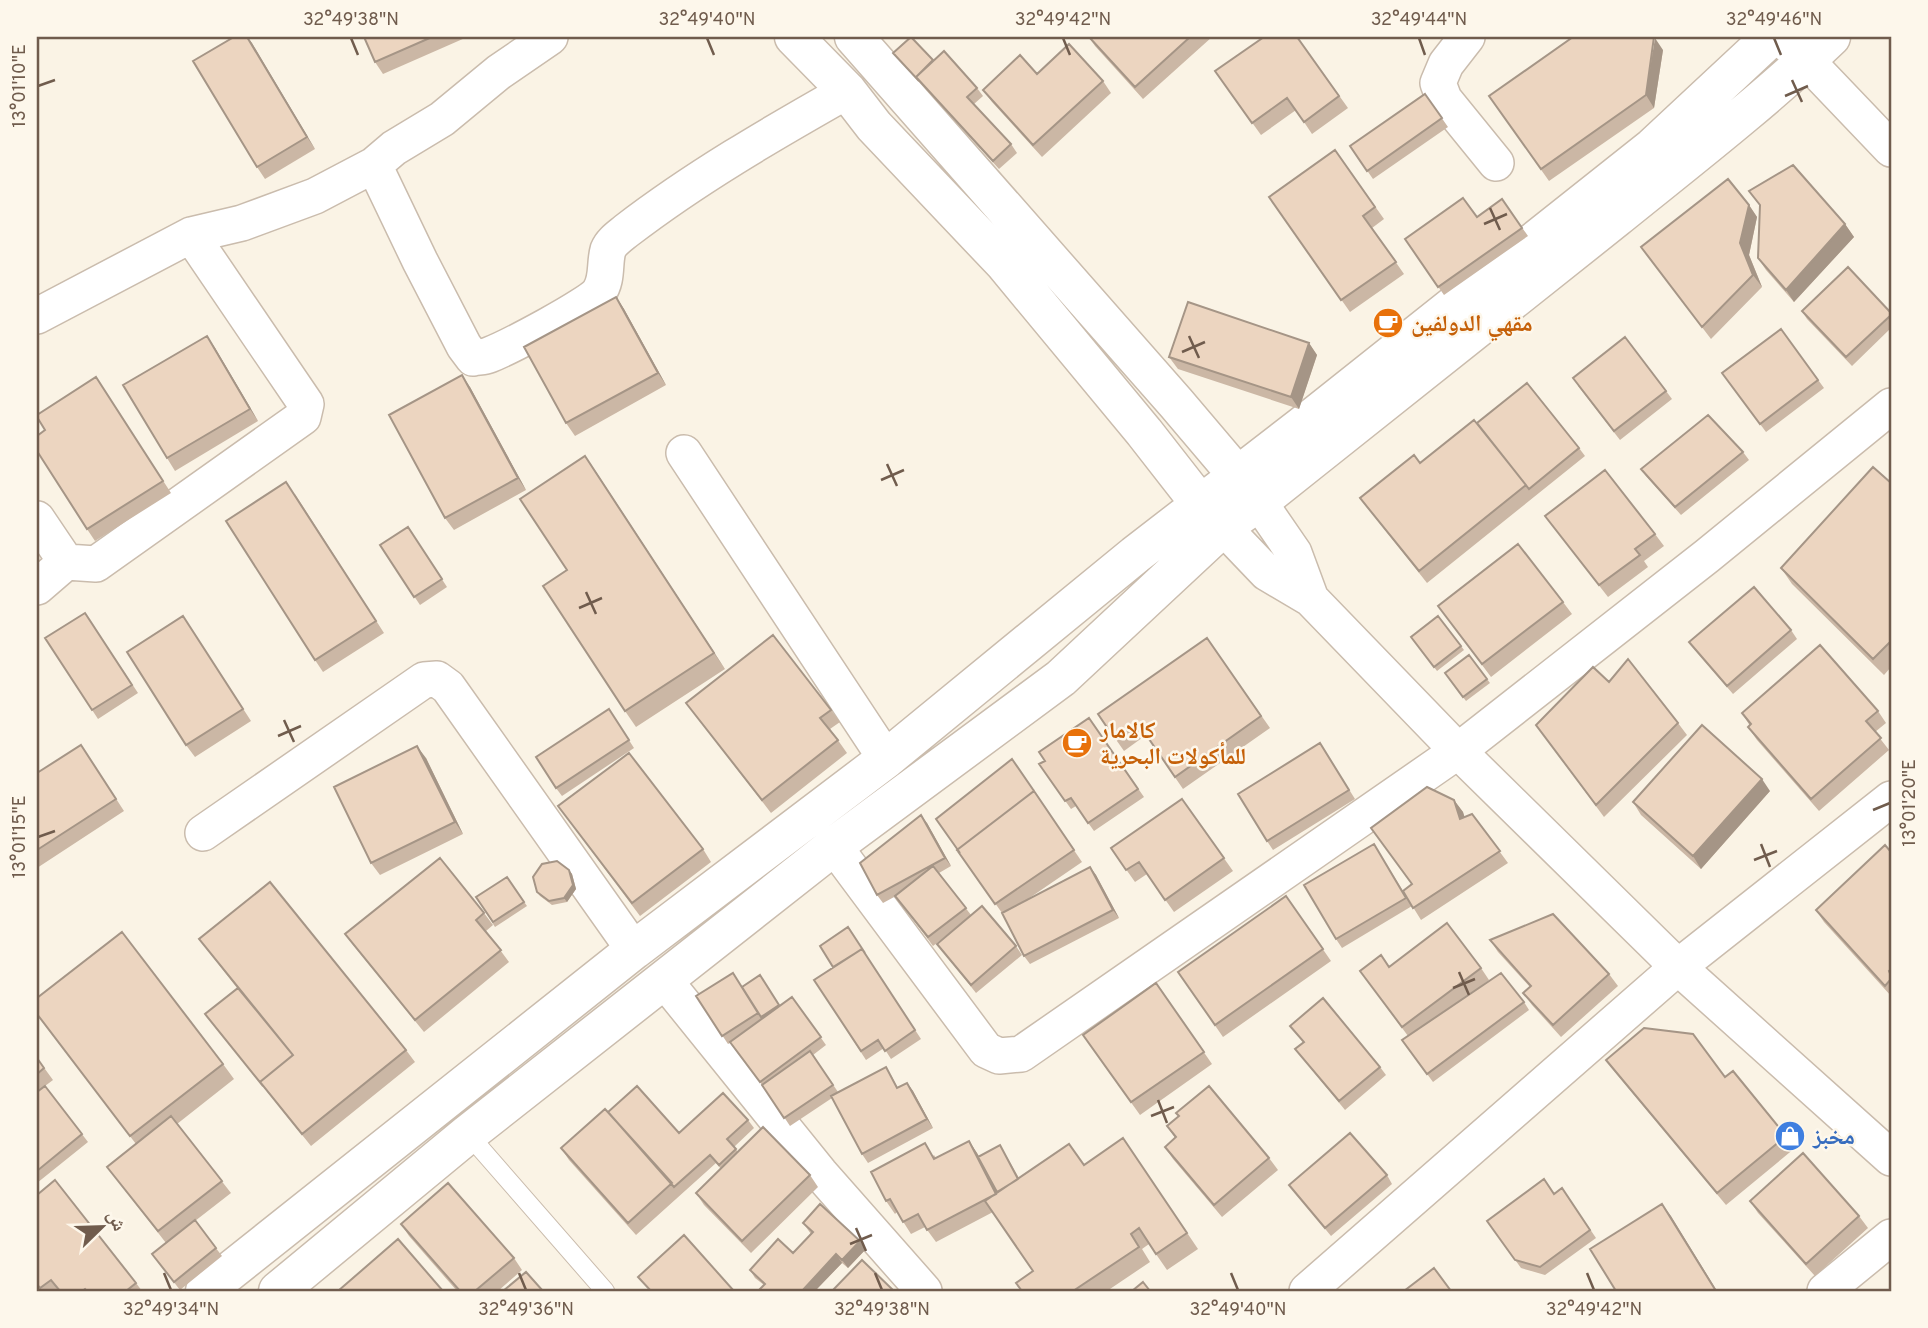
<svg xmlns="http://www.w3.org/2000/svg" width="1928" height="1328" font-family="Overpass,'Noto Naskh Arabic',sans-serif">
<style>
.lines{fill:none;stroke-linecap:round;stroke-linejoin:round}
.service-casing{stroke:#cabcad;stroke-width:20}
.minor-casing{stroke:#cabcad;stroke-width:38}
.tertiary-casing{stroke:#cabcad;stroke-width:41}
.service{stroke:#fff;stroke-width:18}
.minor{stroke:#fff;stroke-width:35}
.tertiary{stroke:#fff;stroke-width:38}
.wall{fill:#cbb7a5}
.shaded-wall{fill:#a59586}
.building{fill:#ecd5c0;stroke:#a59586;stroke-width:2}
.ticks{fill:none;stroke:#705c4d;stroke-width:2.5}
.labels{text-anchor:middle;stroke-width:5;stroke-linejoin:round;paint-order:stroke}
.food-label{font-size:23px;font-weight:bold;fill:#c56008;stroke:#fdf7eb;text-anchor:start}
.shop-label{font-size:23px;font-weight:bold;fill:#366cbe;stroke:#fdf7eb;text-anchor:start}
.neatline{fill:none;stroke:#705c4d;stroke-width:2.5}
.ticks-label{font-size:18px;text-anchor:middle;fill:#705c4d}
</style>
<rect width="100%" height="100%" fill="#faf3e5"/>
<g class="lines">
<!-- service casing -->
<g class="service-casing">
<path id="service" d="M468,1134L605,1291"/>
</g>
<!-- minor casing -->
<g class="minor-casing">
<path id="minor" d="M1467,37L1446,64L1438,83L1444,99L1496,163
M1779,37L1806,60L1891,149
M374,165L420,261L464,346L473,358C478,357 484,357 489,355C507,348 590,305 599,292C608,279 604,264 608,250C611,242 620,236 626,231C695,178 771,134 847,91
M37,316L191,235L242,223L315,196L374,165L394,148L442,119L499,72L550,37
M684,453L886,759
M1259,502L1294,553L1311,599
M37,519L66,562
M1223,527L1267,573L1311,599L1458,751L1678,967L1891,1158
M37,587L66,562L96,564L303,417L306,404L191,235
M203,833L424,680L437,679L448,687L634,950
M834,846L986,1050L999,1056L1021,1054L1458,751L1707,556L1891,406
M665,981L820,1173L924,1291
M1307,1291L1678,967L1891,799
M1825,1291L1891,1237"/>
</g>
<!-- tertiary casing -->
<g class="tertiary-casing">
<path id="tertiary" d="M794,37L847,91L874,126L1004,263L1144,432L1201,505L1219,522
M854,37L1176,403L1254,495
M205,1291L634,950L886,759L1135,555L1302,426L1653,147L1771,37
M278,1291L468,1134L834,846L1061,678L1223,527L1259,502C1378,407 1498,313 1616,218C1689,159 1763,102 1831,37"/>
</g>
<!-- service -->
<use href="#service" class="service"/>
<!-- minor -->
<use href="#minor" class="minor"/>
<!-- tertiary -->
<use href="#tertiary" class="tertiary"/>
</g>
<!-- wall -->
<path class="wall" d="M247,37L315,149L265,179L257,167Z
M364,37H465V38L383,74L375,62Z
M1089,37H1212L1143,99L1095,46Z
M1297,37L1348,108L1312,134L1296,110L1261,135L1215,71Z
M1663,50L1654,108L1549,181L1489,96Z
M893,53L933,60L977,88L983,96L974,104L1011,144L1017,153L999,169Z
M1037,74L1103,81L1111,93L1042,157L992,102L983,90Z
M1425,94L1448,127L1373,179L1350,146Z
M1335,150L1384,219L1372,228L1404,274L1350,312L1269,197Z
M1749,191L1845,224L1854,237L1794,302L1766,270L1758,258L1760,206Z
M1502,199L1528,236L1444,295L1405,239L1477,217Z
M1749,205L1757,217L1749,255L1762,287L1711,339L1641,247Z
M616,297L624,309L666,385L575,436L566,423Z
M1802,311L1891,313V328L1852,366L1807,319Z
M1781,329L1824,388L1766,432L1722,373Z
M207,336L215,348L258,421L175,471L167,458Z
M1309,343L1317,355L1299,409L1178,369L1169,357Z
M1578,386L1666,391L1672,399L1620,440Z
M470,387L526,490L454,530L445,518Z
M104,389L171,493L95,541L87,529Z
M1477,423L1579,448L1585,456L1427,583L1360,498L1420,463Z
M1743,452L1749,460L1681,515L1647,477L1641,469Z
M596,472L725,669L636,727L625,711L567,570Z
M1891,483V667L1884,675L1792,584L1781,568Z
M295,494L384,633L323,672L315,660Z
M1545,516L1655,534L1664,546L1644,561L1648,567L1608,597Z
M408,527L447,587L420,605L380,545Z
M1563,602L1572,614L1491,677L1438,606Z
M85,613L138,693L98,719L45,638Z
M1438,616L1464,650L1437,671L1411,637Z
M191,628L251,721L195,757L186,745Z
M1791,630L1797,639L1733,694L1695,650L1689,642Z
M1207,638L1270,728L1183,789L1146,735L1124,751L1098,714Z
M1445,673L1487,679L1490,683L1466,701Z
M1609,682L1678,723L1687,735L1604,817L1536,725Z
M686,703L831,710L840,722L830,729L847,753L771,813Z
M609,709L634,748L562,796L556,788Z
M1878,711L1886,723L1875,732L1889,750L1819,811L1757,740L1748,727L1750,726L1742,713Z
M1089,718L1144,797L1094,831L1076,806L1071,809L1039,764L1045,761Z
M1320,743L1355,799L1273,850L1267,841Z
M89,757L124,811L37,868V773Z
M426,758L463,834L380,875L371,863Z
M1012,759L1082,862L1025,901L1090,867L1096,875L1119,918L1030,964L1024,956L1002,913L936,819Z
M1770,791L1701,869L1641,815L1633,802Z
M1182,799L1233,871L1174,912L1147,874L1135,882L1111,848Z
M1454,800L1463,812L1464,817L1472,814L1508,863L1421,920L1408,899L1412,906L1342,948L1336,939L1374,844L1403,891L1411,884Z
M558,806L703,849L711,862L640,916Z
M927,823L951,866L939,873L971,915L1016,946L1022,955L976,993L937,944L956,928L933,946L896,896L883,903L877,895Z
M1891,852V996L1824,922L1816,910Z
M569,870L572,874L576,889L567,902L552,905L540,896L537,892Z
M507,877L527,906L495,927L476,897Z
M1286,896L1331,961L1223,1037L1178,972Z
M484,913L493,925L486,931L509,962L424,1032L354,946L345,934Z
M848,927L921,1039L891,1059L884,1048L866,1060L814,980L833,967Z
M199,939L406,1050L415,1062L311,1146L205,1014L237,988Z
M1490,940L1609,974L1618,986L1561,1037L1532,1005L1523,993L1530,987L1498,952Z
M1389,967L1481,968L1489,980L1474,992L1524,1002L1529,1010L1433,1082L1402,1040L1408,1036L1360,971Z
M760,975L780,1006L792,997L826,1045L813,1055L838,1092L891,1075L898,1088L907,1083L913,1091L933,1128L868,1163L862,1154L832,1098L790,1126L766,1090L730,1043L728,1044L696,996L742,987Z
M1156,983L1212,1064L1140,1115L1083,1035Z
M37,998L223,1064L234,1079L177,1124L231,1193L195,1221L222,1256L180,1290L152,1254L166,1243L107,1167L136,1144L37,1015Z
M1290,1026L1380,1067L1386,1075L1345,1110L1295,1049L1303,1042Z
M37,1058L53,1080L45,1086L88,1142L37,1183Z
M1606,1060L1725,1077L1786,1136L1795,1148L1726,1205L1615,1072Z
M608,1112L679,1133L748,1120L754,1128L734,1147L738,1152L810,1175L818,1187L751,1253L704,1205L696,1193L721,1169L716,1163L636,1235L569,1160L561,1148Z
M1167,1126L1269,1158L1278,1170L1222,1217L1173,1159L1165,1147L1175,1138Z
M1123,1138L1198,1249L1167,1270L1149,1244L1142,1249L1150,1262L1107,1291H1022L1033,1271L993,1212L936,1242L925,1227L911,1234L897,1212L895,1214L886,1201L934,1155L936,1158L969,1141L979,1156L1000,1145L1019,1178L1084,1165Z
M1387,1175L1392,1184L1331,1236L1289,1185Z
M1562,1188L1596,1238L1545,1275L1521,1268L1487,1221L1554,1194Z
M37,1195L136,1283L142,1291H42L37,1285Z
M1750,1201L1859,1216L1868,1228L1815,1276L1758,1213Z
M803,1223L866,1249L848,1268L842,1263L815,1291H761L764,1285L755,1278L750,1270L793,1253L811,1234Z
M401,1224L514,1258L522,1270L498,1291H457L409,1236Z"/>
<!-- shaded-wall -->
<path class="shaded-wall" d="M247,37L252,43L315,149L307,137Z
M1655,38L1663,50L1654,108L1646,95Z
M1749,205L1757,217L1749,255L1762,287L1753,275L1740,243Z
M1845,224L1854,237L1794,302L1786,290Z
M616,297L624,309L666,385L658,373Z
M207,336L215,348L258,421L250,409Z
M1309,343L1317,355L1299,409L1291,397Z
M462,375L470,387L526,490L518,478Z
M585,456L596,472L725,669L714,653Z
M417,746L426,758L463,834L455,822Z
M1762,779L1770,791L1701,869L1693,856Z
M1454,800L1463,812L1469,831L1460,819Z
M921,815L927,823L951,866L945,858Z
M1090,867L1096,875L1119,918L1113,910Z
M569,870L572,874L576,889L567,902L564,898Z
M907,1083L913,1091L933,1128L927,1119Z
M969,1141L977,1153L1005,1206L996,1194Z
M1662,1204L1671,1216L1717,1291H1716Z
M860,1241L866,1249L848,1268L842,1260Z
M836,1254L842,1263L815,1291H802Z"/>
<!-- building -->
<path class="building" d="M234,37H247L307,137L257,167L193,61Z
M364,37H432L375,62Z
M911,37L933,60L916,77L919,81L893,53Z
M1089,37H1190L1135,87Z
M1264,37H1297L1339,96L1304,122L1287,98L1252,123L1215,71Z
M1573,37H1654L1646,95L1541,169L1489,96Z
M1069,44L1103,81L1033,145L983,90L1020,55L1037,74Z
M944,51L977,88L967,97L1011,144L993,161L916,77Z
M1425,94L1442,118L1367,171L1350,146Z
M1335,150L1375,207L1363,216L1396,262L1341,300L1269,197Z
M1793,165L1845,224L1786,290L1758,258L1760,205L1749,191Z
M1728,179L1749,205L1740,243L1753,275L1702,327L1641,247Z
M1463,198L1477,217L1502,199L1522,228L1438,287L1405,239Z
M1848,267L1891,313V315L1846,357L1802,311Z
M616,297L658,373L566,423L524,347Z
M1188,302L1309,343L1291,397L1169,357Z
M1781,329L1818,380L1760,424L1722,373Z
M207,336L250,409L167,458L123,385Z
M1625,337L1666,391L1614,431L1573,378Z
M462,375L518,478L445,518L389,415Z
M96,377L163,481L87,529L37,451V436L45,430L37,417V415Z
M1527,383L1579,448L1529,489L1477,423Z
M1708,415L1743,452L1675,507L1641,469Z
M1474,420L1526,485L1419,571L1360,498L1414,455L1420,463Z
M585,456L714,653L625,711L543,586L567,570L520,499Z
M1873,467L1891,483V641L1873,659L1781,568Z
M1605,470L1655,534L1635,549L1640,555L1599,585L1545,516Z
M286,482L376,621L315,660L226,521Z
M408,527L442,579L414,597L380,545Z
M1518,544L1563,602L1482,664L1438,606Z
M1754,587L1791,630L1727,686L1689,642Z
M85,613L132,685L92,710L45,638Z
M183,616L243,709L186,745L127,652Z
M1438,616L1461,646L1434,667L1411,637Z
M773,635L831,710L820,718L838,740L762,800L686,703Z
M1207,638L1261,716L1175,777L1138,723L1115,739L1098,714Z
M1820,645L1878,711L1866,721L1881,738L1811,799L1748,727L1751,724L1742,713Z
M1469,655L1487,679L1463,697L1445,673Z
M1628,659L1678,723L1596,805L1536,725L1593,667L1609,682Z
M609,709L629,740L556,788L536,757Z
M1089,718L1138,789L1088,823L1071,798L1065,801L1039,764L1045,761L1039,752Z
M1702,725L1762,779L1693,856L1633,802Z
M1320,743L1349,790L1267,841L1238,794Z
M81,745L116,799L37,850V773Z
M417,746L455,822L371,863L334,787Z
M629,753L703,849L632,903L558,806Z
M1012,759L1034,791L957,850L960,853L936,819Z
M1427,787L1454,800L1460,819L1472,814L1500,851L1413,908L1403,891L1412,884L1371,828Z
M1034,791L1074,850L995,904L957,850Z
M1182,799L1224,858L1165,900L1139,862L1126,870L1111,848Z
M921,815L945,858L877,895L860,863Z
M1374,844L1406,898L1336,939L1304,885Z
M1885,845L1891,852V969L1889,971L1891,976V979L1885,986L1816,910Z
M440,858L484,913L476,920L501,950L415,1020L345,934Z
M557,861L569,870L573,885L564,898L549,901L537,892L533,877L542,864Z
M933,866L966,908L928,937L895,896Z
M1090,867L1113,910L1024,956L1002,913Z
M507,877L524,902L493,922L476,897Z
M270,882L406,1050L302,1134L260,1082L293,1055L199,939Z
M1286,896L1323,949L1215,1025L1178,972Z
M982,906L1016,946L971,985L937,944Z
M1553,914L1609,974L1553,1025L1523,993L1531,986L1490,940Z
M1447,923L1481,968L1402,1027L1360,971L1381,955L1389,967Z
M848,927L865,953L862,949L833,967L820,946Z
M122,932L223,1064L130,1136L37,1014V998Z
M862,949L915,1030L885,1051L878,1040L861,1051L814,980Z
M733,973L758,1013L722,1036L696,996Z
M1501,973L1524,1002L1427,1074L1402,1040Z
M760,975L779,1005L761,1017L742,987Z
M1156,983L1204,1052L1131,1102L1083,1035Z
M238,988L293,1055L260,1082L263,1086L205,1014Z
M792,997L821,1037L760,1082L730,1042Z
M1323,998L1380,1067L1339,1101L1295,1049L1304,1042L1290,1026Z
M1644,1028L1693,1034L1725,1077L1733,1071L1786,1136L1717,1193L1606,1060Z
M810,1051L833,1085L784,1118L762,1085Z
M37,1058L44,1068L37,1074Z
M886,1067L897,1088L907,1083L927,1119L862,1154L831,1096Z
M45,1086L82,1134L37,1171V1092Z
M637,1086L679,1133L723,1093L748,1120L727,1139L736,1149L719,1165L710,1155L674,1187L608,1112Z
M1209,1086L1269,1158L1214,1205L1165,1147L1176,1137L1167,1126L1179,1116L1176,1113Z
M605,1109L672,1183L628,1223L561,1148Z
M171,1116L222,1181L158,1231L107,1167Z
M763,1127L810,1175L742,1241L696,1193Z
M1350,1133L1387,1175L1325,1228L1289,1185Z
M1123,1138L1187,1233L1156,1254L1139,1228L1131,1234L1139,1247L1073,1291H1022L1016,1283L1033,1271L985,1201L1069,1144L1084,1165Z
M969,1141L996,1194L927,1230L918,1214L903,1222L890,1199L886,1201L871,1172L925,1143L934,1159Z
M1000,1145L1018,1179L997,1192L978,1157Z
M1803,1153L1859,1216L1806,1264L1750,1201Z
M1544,1179L1554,1194L1562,1188L1590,1230L1540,1267L1515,1260L1487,1221Z
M55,1180L136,1283L126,1291H87L85,1289L82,1291H60L51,1280L40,1288L37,1284V1195Z
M448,1183L514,1258L475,1291H460L401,1224Z
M820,1204L860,1241L842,1260L836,1254L802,1291H761L759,1290L765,1284L750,1270L778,1239L793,1253L813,1232L803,1223Z
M1662,1204L1716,1291H1616L1590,1249Z
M195,1220L216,1248L174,1282L152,1254Z
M684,1235L734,1291H651L638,1277Z
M398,1239L443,1291H338Z
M862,1260L894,1291H832Z
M1434,1268L1451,1291H1404Z
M526,1272L543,1291H503Z
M1143,1282L1150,1291H1132Z"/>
<!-- ticks -->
<path class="ticks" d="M351,38L358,55M707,38L714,55M1063,38L1070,55M1419,38L1425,55M1774,38L1781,55M1792,80L1802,102M38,86L55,80M1785,96L1808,86M1490,208L1500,230M1484,224L1507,214M1189,336L1199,358M1182,352L1205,342M887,464L897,486M881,480L904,470M586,592L596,614M579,608L602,598M284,720L294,742M278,736L301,726M1873,810L1890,803M38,837L55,831M1761,844L1770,867M1754,860L1777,851M1459,972L1469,995M1453,988L1475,979M1158,1100L1167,1123M1151,1116L1174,1107M856,1228L866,1251M850,1244L872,1235M164,1273L171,1290M519,1273L526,1290M875,1273L882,1290M1231,1273L1238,1290M1587,1273L1594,1290"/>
<!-- icons -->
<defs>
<g id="cafe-disc" transform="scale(1.575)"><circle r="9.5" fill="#e8710a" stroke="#fdf7eb"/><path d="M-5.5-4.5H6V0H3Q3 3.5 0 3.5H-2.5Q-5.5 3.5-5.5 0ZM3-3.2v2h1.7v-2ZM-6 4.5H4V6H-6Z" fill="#fff"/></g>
<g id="shop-disc" transform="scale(1.575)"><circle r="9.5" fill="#3f7fe0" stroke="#fdf7eb"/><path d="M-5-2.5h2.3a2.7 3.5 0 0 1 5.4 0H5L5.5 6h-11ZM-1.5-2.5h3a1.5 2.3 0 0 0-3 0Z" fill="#fff"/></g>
</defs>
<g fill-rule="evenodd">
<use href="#cafe-disc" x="1388" y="323"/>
<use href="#cafe-disc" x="1077" y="743"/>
<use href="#shop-disc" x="1790" y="1136"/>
</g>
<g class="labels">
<!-- food labels -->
<g class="food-label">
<text x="1411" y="331">مقهي الدولفين</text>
<text x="1100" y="738">كالامار<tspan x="1100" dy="26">للمأكولات البحرية</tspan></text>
</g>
<!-- shop labels -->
<g class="shop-label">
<text x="1813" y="1144">مخبز</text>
</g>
</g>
<!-- border -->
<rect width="1928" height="1328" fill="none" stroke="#fdf7eb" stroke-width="77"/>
<!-- north arrow -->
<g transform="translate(102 1227) rotate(67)" stroke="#fdf7eb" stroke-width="5" paint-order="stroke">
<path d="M0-5L12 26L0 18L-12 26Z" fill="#705c4d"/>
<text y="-10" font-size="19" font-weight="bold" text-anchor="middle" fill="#705c4d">ش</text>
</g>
<rect x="38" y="38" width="1852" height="1252" class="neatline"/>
<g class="ticks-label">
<text x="351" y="25">32°49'38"N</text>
<text x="707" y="25">32°49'40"N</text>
<text x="1063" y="25">32°49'42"N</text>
<text x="1419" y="25">32°49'44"N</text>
<text x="1774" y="25">32°49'46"N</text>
<text transform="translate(19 86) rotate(-90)" y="6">13°01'10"E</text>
<text transform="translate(1909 803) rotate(-90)" y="6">13°01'20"E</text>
<text transform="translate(19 837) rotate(-90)" y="6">13°01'15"E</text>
<text x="171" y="1315">32°49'34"N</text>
<text x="526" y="1315">32°49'36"N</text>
<text x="882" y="1315">32°49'38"N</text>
<text x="1238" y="1315">32°49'40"N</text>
<text x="1594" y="1315">32°49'42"N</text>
</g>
</svg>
